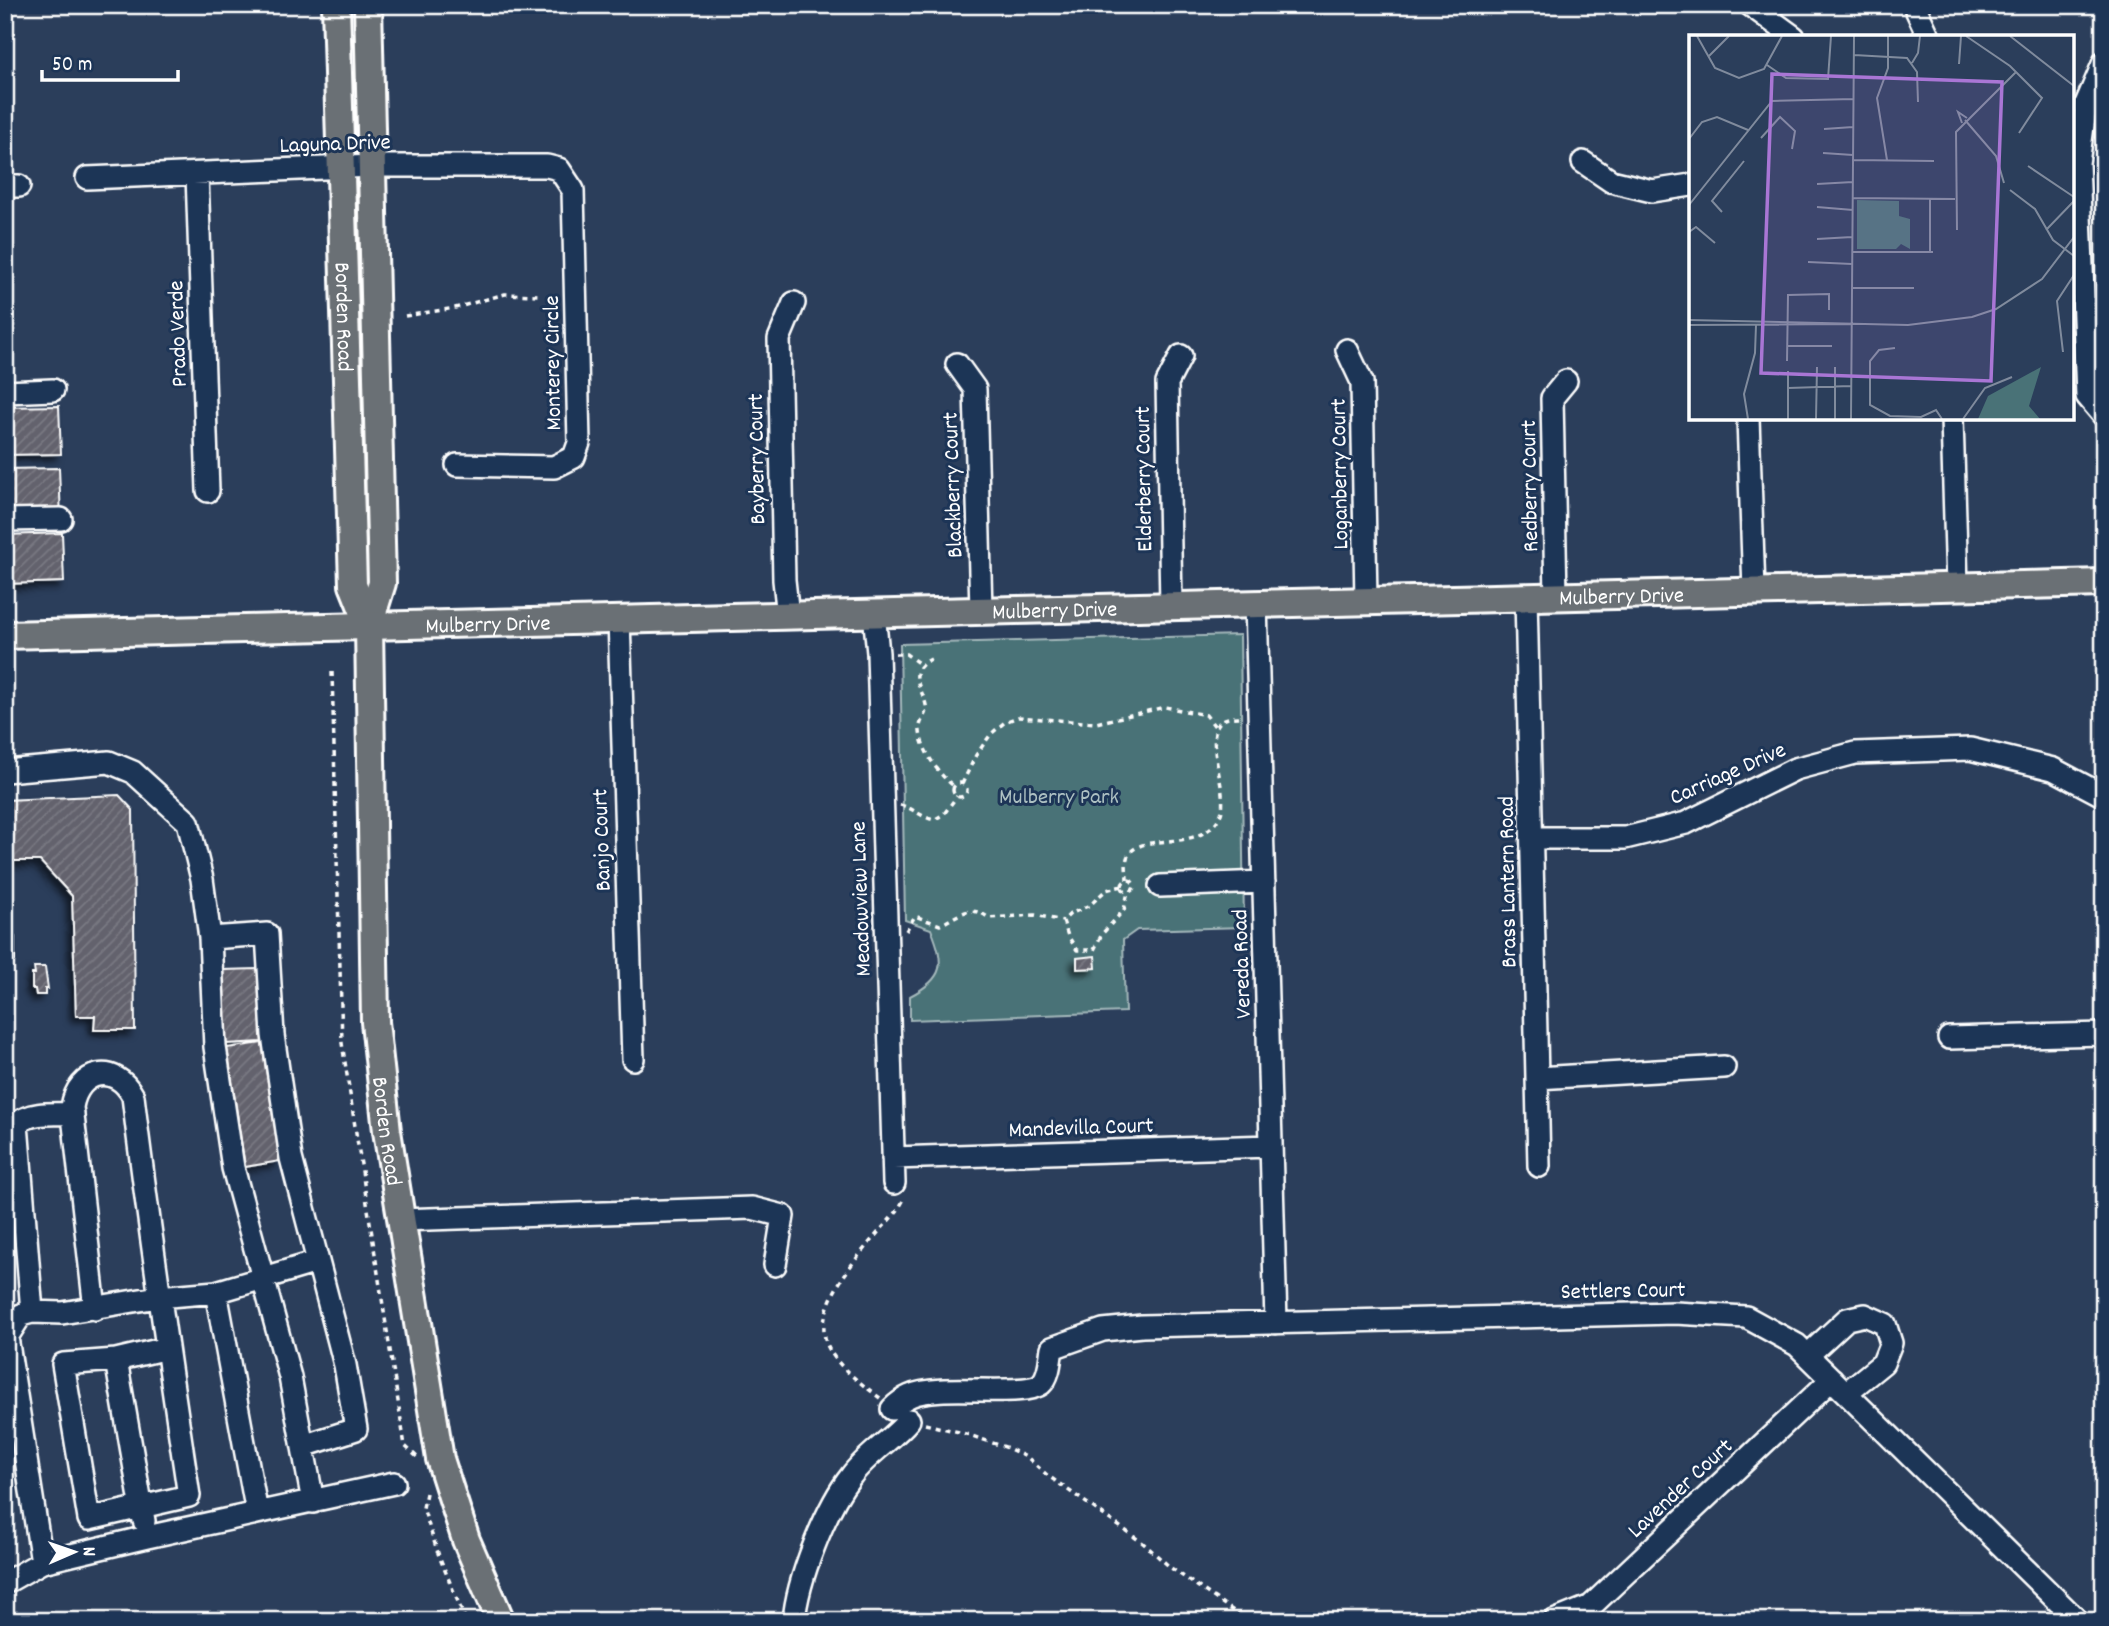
<svg xmlns="http://www.w3.org/2000/svg" width="2109" height="1626" font-family="Dekko,sans-serif">
<style>
.park{fill:#497277;stroke:#a4b8bb;stroke-width:2}
.building{fill:url(#building-hatch);stroke:#fff;stroke-width:2;filter:url(#shadow)}
.lines{fill:none;stroke-linecap:round;stroke-linejoin:round}
.minor-casing{stroke:#fff;stroke-width:26}
.major-casing{stroke:#fff;stroke-width:32}
.path{stroke:#fff;stroke-width:3.5;stroke-dasharray:5 5;stroke-linecap:butt}
.minor{stroke:#1d3557;stroke-width:21}
.major{stroke:#6b7074;stroke-width:26}
.labels{text-anchor:middle;stroke-width:6;stroke-linejoin:round;paint-order:stroke}
.street-label{font-size:23px;fill:#fff;stroke:#1d3557}
.park-label{font-size:23px;fill:#adc0c2;stroke:#1d3557}
.inset-road{fill:none;stroke:#808b9d;stroke-width:2}
.view{fill:#a976d5;fill-opacity:0.15;stroke:#a976d5;stroke-width:3.5}
.inset-edge{fill:none;stroke:#fff;stroke-width:3.5}
</style>
<defs>
<pattern id="building-hatch" width="6" height="6" patternUnits="userSpaceOnUse" patternTransform="scale(1.75)"><rect width="6" height="6" fill="#63626d"/><path d="M-1 1l2-2M0 6l6-6M5 7l2-2" fill="none" stroke="#7a7a83"/></pattern>
<filter id="shadow"><feDropShadow dx="-5" dy="5" stdDeviation="3.5" flood-color="#0009"/></filter>
</defs>
<rect width="100%" height="100%" fill="#2b3e5b"/>
<filter id="ink" filterUnits="userSpaceOnUse"><feTurbulence type="fractalNoise" baseFrequency=".0143" numOctaves="2"/><feDisplacementMap in="SourceGraphic" scale="14" xChannelSelector="R" yChannelSelector="G"/><feConvolveMatrix kernelMatrix="1 2 1 2 8 2 1 2 1" color-interpolation-filters="sRGB"/></filter>
<g filter="url(#ink)">
<!-- park -->
<path class="park" d="M1240,635L1244,927L1137,930L1123,940L1125,1012L910,1020V996C945,978 945,964 931,929L905,920L900,644Z"/>
<!-- building -->
<path class="building" d="M59,406L61,454L5,455V407Z
M59,468L61,519L5,520V469Z
M62,533L64,582L5,584V535Z
M119,795L133,810L135,1030H94L95,1016H76L72,896L40,861H5V800Z
M5,928L15,937V961L5,972Z
M1095,956L1096,968L1077,969V958Z
M34,967H45L48,989H45V995H36L35,989H32V974H35Z
M258,969L262,1042L226,1044L222,970Z
M262,1043L280,1161L245,1167L227,1048Z"/>
<g class="lines">
<!-- minor casing -->
<g class="minor-casing">
<path id="minor" d="M1750,5L1794,37
M1914,5L1929,37
M2104,62L2086,104L2078,163L2087,396L2104,416
M1583,162L1611,181L1652,191L1691,185
M197,174L208,491
M87,178L373,166H547L559,169L573,190L579,443L574,457L554,467L457,465
M5,186H19
M1347,350L1362,382L1366,600
M957,364L975,389L981,610
M5,392L53,390
M1748,418L1754,591
M1952,418L1957,587
M5,520L61,519
M1526,596L1539,1166
M1556,596L1552,398L1566,381
M1256,603L1276,1323
M1171,605L1167,383L1181,356
M874,613L878,653L894,1183
M788,616L784,580L779,339L794,303
M619,619L633,1059
M5,771L109,762L133,772L188,822L202,879L210,938
M1532,838H1625L1686,823L1795,769L1855,753L1970,749L2053,769L2104,796
M1160,886L1264,882
M1949,1038L2104,1034
M1537,1078L1724,1067
M893,1158L1271,1146
M400,1220L752,1208L783,1216L775,1265
M216,1292L257,1513
M95,1309L72,1107C78,1070 115,1062 133,1096C149,1230 169,1363 189,1496L89,1519L63,1364L116,1360L167,1348
M32,1312L17,1124C30,1111 55,1114 73,1114
M1808,1355L1847,1319L1865,1315L1885,1324L1891,1343L1883,1363L1846,1393
M116,1360L144,1521
M892,1409C897,1404 903,1399 910,1396C939,1382 1023,1398 1041,1384C1050,1376 1050,1359 1052,1348L1103,1330L1142,1326L1675,1313L1746,1317L1797,1345L2078,1621
M303,1446L356,1429L345,1365L291,1158L273,1035L267,934L210,938L215,1047L233,1168L290,1377L313,1502
M42,1562L7,1337L21,1315L32,1312L62,1313L158,1297L216,1292L317,1262
M5,1583L42,1562L147,1537L394,1483
M794,1621C797,1581 826,1507 851,1476C867,1454 892,1440 909,1420
M1554,1621L1591,1606L1832,1379"/>
</g>
<!-- major casing -->
<g class="major-casing">
<g id="major">
<path id="s1" d="M336,5L353,585L369,625"/>
<path id="s2" d="M368,5L382,583L369,625L375,1022L387,1131L440,1459L466,1540L501,1621"/>
<path id="s3" d="M5,635L2104,583"/>
</g>
</g>
<!-- path -->
<path class="path" d="M405,316L455,308L505,294L538,295
M895,654H906L921,665
M931,659C905,672 922,687 926,705C928,713 921,719 920,726C918,745 939,776 954,786
M332,672L342,1043L405,1446L417,1457
M953 790a7 7 0 1 1 14 0a7 7 0 1 1-14 0Z
M962,784L976,755L991,734L1005,722L1018,717L1096,723L1165,707L1206,715L1216,728
M900,805C913,808 921,817 934,820L944,814L957,796
M1122 886a6 6 0 1 1 12 0a6 6 0 1 1-12 0Z
M1127,880C1127,872 1124,861 1129,854C1145,831 1200,854 1220,816C1231,795 1202,737 1221,721C1227,717 1234,717 1241,717
M1122,886L1106,890L1090,905L1070,914L1063,921L1068,936L1077,950H1094L1102,934L1124,910L1128,892
M906,931L915,916L940,925C959,916 969,903 989,918L1035,915L1063,921
M880,1398C862,1384 840,1369 829,1349C805,1305 872,1241 898,1210L904,1199
M925,1424L963,1433L1008,1448L1028,1458L1047,1475L1143,1543L1171,1568L1248,1621
M426,1493L423,1508L439,1556L466,1621"/>
<!-- minor -->
<use href="#minor" class="minor"/>
<!-- major -->
<use href="#major" class="major"/>
</g>
</g>
<g class="labels">
<!-- street labels -->
<g class="street-label">
<text transform="translate(335 142) rotate(-2)" y="8">Laguna Drive</text>
<text dy="8" stroke="none"><textPath href="#s1" startOffset="312">Borden Road</textPath></text>
<text transform="translate(176 334) rotate(-92)" y="8">Prado Verde</text>
<text transform="translate(551 363) rotate(-91)" y="8">Monterey Circle</text>
<text transform="translate(755 459) rotate(-91)" y="8">Bayberry Court</text>
<text transform="translate(1338 474) rotate(-91)" y="8">Loganberry Court</text>
<text transform="translate(1142 479) rotate(-91)" y="8">Elderberry Court</text>
<text transform="translate(951 485) rotate(-92)" y="8">Blackberry Court</text>
<text transform="translate(1528 486) rotate(-91)" y="8">Redberry Court</text>
<text dy="8" stroke="none"><textPath href="#s3" startOffset="1617">Mulberry Drive</textPath></text>
<text dy="8" stroke="none"><textPath href="#s3" startOffset="1050">Mulberry Drive</textPath></text>
<text dy="8" stroke="none"><textPath href="#s3" startOffset="483">Mulberry Drive</textPath></text>
<text transform="translate(1727 772) rotate(-24)" y="8">Carriage Drive</text>
<text transform="translate(600 840) rotate(-92)" y="8">Banjo Court</text>
<text transform="translate(1506 882) rotate(-91)" y="8">Brass Lantern Road</text>
<text transform="translate(859 899) rotate(-92)" y="8">Meadowview Lane</text>
<text transform="translate(1240 964) rotate(-92)" y="8">Vereda Road</text>
<text transform="translate(1081 1126) rotate(-2)" y="8">Mandevilla Court</text>
<text dy="8" stroke="none"><textPath href="#s2" startOffset="1129">Borden Road</textPath></text>
<text transform="translate(1623 1289) rotate(-1)" y="8">Settlers Court</text>
<text transform="translate(1679 1487) rotate(-43)" y="8">Lavender Court</text>
</g>
<!-- park labels -->
<g class="park-label">
<text x="1059" y="803">Mulberry Park</text>
</g>
</g>
<!-- overview -->
<g transform="translate(1689 35)">
<rect width="385" height="385" fill="#2b3e5b"/>
<path d="M168,165L210,166V181L221,184V214L212,209L207,214H168ZM352,332L340,371L351,384H289L299,361Z" fill="#497277"/>
<path class="inset-road" d="M8,1L26,33L50,43L75,34L93,1M277,1L321,31L353,63L330,98M321,1L385,51M165,20L218,23L228,37L229,67M19,22L40,1M223,28L229,18L231,1M270,29L272,1M78,30L97,43L139,44L142,1M276,85L307,121L315,148M273,88L269,77L278,83M135,94L164,92M72,103L91,82L106,96L103,114M0,104L13,87L28,82L59,95M134,118L164,120M164,125L245,126M198,125L188,63L199,33V1M339,131L385,162M128,149L164,147M321,155L346,174L364,205L385,221M164,163L266,164M0,170L83,66L165,64M128,172L164,175M33,177L23,166L55,126M268,195L267,97L327,37M357,195L385,166M0,197L7,192L26,208M128,204L163,202M163,217H244M241,217V163M119,227L163,229M163,253H225M0,285L219,290L283,282L307,274L353,244L385,202M0,290L162,289M98,311H143M206,313L190,315L181,326V370L201,381L232,382L247,375L253,384M374,317L368,266L385,240M98,326L99,260L140,259V275M99,336V384M99,353L162,351M59,384L55,359L66,318L67,290M127,384L128,332M146,384V332M162,384L165,1M274,384L296,353L323,342"/>
<path class="view" d="M83,39L313,47L302,346L72,338Z"/>
<rect width="385" height="385" class="inset-edge"/>
</g>
<!-- margin -->
<rect width="2109" height="1626" fill="none" stroke="#1d3557" stroke-width="28"/>
<rect x="14" y="14" width="2081" height="1598" fill="none" stroke="#fff" stroke-width="2.5" filter="url(#ink)"/>
<!-- north arrow -->
<g transform="translate(74 1552) rotate(88)" stroke="#1d3557" stroke-width="5" paint-order="stroke">
<path d="M0-5L12 26L0 18L-12 26Z" fill="#ffffff"/>
<text y="-10" font-size="19" font-weight="bold" text-anchor="middle" fill="#ffffff">N</text>
</g>
<!-- scale -->
<path d="M42 70v10h136v-10" fill="none" stroke="#ffffff" stroke-width="3.5"/>
<text x="52" y="70" font-size="21" fill="#ffffff" stroke="#1d3557" stroke-width="5" paint-order="stroke">50 m</text>
</svg>
